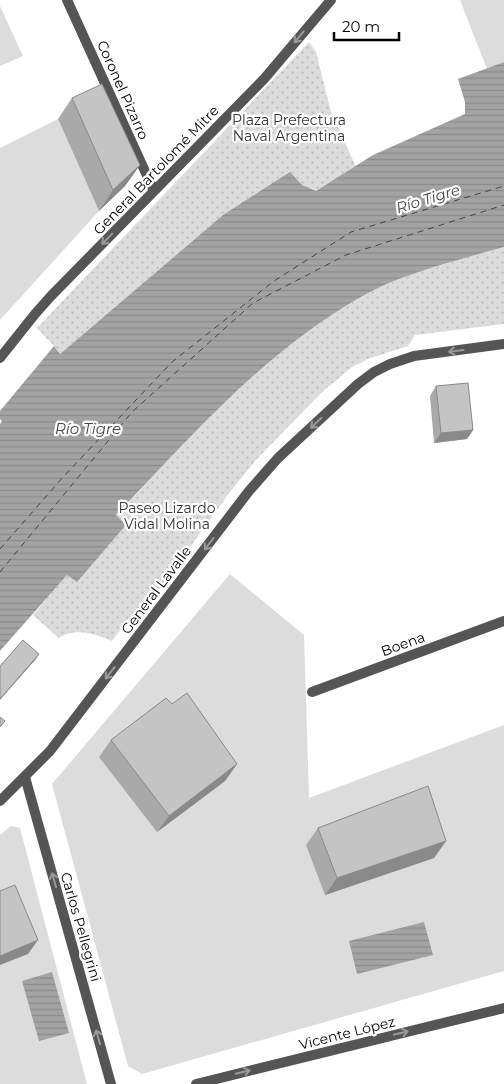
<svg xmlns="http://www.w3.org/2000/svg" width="504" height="1084" font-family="Montserrat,sans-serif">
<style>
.park{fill:url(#park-dots)}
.garden{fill:#dcdcdc}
.water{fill:url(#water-rules)}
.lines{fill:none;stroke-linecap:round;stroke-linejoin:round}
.ferry{stroke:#444;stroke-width:1;stroke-dasharray:6 5;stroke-linecap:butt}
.minor{stroke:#555;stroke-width:10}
.tertiary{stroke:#555;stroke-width:10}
.wall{fill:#a9a9a9}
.shaded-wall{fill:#898989}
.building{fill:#c4c4c4;stroke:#898989}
.oneway{stroke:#999}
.labels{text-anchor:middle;stroke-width:4.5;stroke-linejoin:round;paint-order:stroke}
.street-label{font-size:14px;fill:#000;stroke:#fff}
.park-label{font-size:14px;fill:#333;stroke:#fff}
.water-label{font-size:15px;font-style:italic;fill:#444;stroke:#fff}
</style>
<defs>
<pattern id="park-dots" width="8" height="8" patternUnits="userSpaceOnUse" patternTransform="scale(1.25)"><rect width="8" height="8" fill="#dcdcdc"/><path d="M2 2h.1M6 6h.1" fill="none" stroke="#bbb" stroke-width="1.8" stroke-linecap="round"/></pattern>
<pattern id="water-rules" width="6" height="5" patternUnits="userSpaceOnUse" patternTransform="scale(1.25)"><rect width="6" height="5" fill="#a3a3a3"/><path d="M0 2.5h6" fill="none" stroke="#8b8b8b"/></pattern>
</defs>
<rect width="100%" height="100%" fill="#fff"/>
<!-- park -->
<path class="park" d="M309,42L316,52L331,112L356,167L316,191L302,185L223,215L60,354L54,346L37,328Z
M504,247V324L415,335L408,346L368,359L352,367L321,393L255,461L230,492L132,627L124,625L112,641C96,634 75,627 59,638L33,615L67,574L77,581L126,525L116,516C177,450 237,383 310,330C338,310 367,291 399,279C433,266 469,257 504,247Z"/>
<!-- garden -->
<path class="garden" d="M460,0H504V62L487,69Z
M0,6L23,56L0,66Z
M58,119L99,211L0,320V148Z
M230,574L304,635L309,798L504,725V971L142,1074L128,1066L52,784Z
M11,826L20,828L87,1084H0V835Z"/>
<!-- water -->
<path class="water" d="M504,62V247C469,257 433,266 399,279C367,291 338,310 310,330C237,383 178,450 116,515L126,525L77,582L67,575L0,651V424L2,421L0,419V411L54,346L60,354L223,215L290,172L302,185L316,191L373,155L465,114V102L458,79Z
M424,922L433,955L357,974L349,941Z
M52,972L69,1033L39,1041L22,981Z"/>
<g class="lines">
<!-- ferry -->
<path class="ferry" d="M0,549L64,476L172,362L274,281L351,232L504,186
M0,572L132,412L253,303L346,255L504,205"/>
<!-- minor -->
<path class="minor" d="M67,0L154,191
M0,358L35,314L51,296L264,79L331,0
M312,692L504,621
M25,777L111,1084
M196,1084L504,1008"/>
<!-- tertiary -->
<path class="tertiary" d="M0,801L50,751L249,491L278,458L358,384L374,372L390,364L414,356L504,344"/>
</g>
<!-- wall -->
<path class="wall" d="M72,98L140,165L125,186L99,211L58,119Z
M436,386L473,430L467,439L434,443L430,396Z
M172,704L237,764L225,781L157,832L99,757L111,740Z
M318,828L446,841L434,858L325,895L306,845Z"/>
<!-- shaded-wall -->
<path class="shaded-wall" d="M140,165L125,186L99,211L113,190Z
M473,430L467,439L434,443L441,433Z
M39,654L36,659L0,700V699Z
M237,764L225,781L157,832L169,816Z
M446,841L434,858L325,895L337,878Z
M38,940L28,954L0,965V956Z"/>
<!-- building -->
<path class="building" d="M102,84L140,165L113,190L72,98Z
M468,383L473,430L441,433L436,386Z
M23,640L39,654L0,699V666Z
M187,693L237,764L169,816L111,740L166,698L172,704Z
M0,717L5,721L0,727Z
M428,786L446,841L337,878L318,828Z
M15,885L38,940L0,956V891Z"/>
<!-- one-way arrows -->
<defs><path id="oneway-shaft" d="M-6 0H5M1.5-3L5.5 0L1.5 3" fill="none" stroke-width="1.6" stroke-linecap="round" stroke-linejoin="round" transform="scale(1.25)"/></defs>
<g class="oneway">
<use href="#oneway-shaft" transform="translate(299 37) rotate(130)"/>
<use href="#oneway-shaft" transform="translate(107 239) rotate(134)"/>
<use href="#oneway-shaft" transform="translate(456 351) rotate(173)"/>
<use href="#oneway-shaft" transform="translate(316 423) rotate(137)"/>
<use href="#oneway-shaft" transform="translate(209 544) rotate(127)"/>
<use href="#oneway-shaft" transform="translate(110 673) rotate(128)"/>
<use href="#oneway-shaft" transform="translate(54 880) rotate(-106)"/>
<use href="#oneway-shaft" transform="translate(401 1033) rotate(-14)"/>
<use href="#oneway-shaft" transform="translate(98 1037) rotate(-106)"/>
<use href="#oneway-shaft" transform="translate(243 1072) rotate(-14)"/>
</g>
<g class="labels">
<!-- street labels -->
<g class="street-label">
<text transform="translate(123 90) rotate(66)" y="5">Coronel Pizarro</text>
<text transform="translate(156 170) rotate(-46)" y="5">General Bartolomé Mitre</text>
<text transform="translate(156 590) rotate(-53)" y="5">General Lavalle</text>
<text transform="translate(403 644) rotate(-20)" y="5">Boena</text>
<text transform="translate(81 927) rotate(74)" y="5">Carlos Pellegrini</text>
<text transform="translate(347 1033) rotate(-14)" y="5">Vicente López</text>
</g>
<!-- park labels -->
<g class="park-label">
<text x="289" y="125">Plaza Prefectura<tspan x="289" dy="16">Naval Argentina</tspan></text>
<text x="167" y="513">Paseo Lizardo<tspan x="167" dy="16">Vidal Molina</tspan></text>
</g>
<!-- water labels -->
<g class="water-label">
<text transform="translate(428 199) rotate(-17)" y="5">Río Tigre</text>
<text x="88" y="434">Río Tigre</text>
</g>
</g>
<!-- scale -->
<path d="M334 32v8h65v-8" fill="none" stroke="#000000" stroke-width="2.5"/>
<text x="342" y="32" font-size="15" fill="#000000" stroke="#ffffff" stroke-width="4" paint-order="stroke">20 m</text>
</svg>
